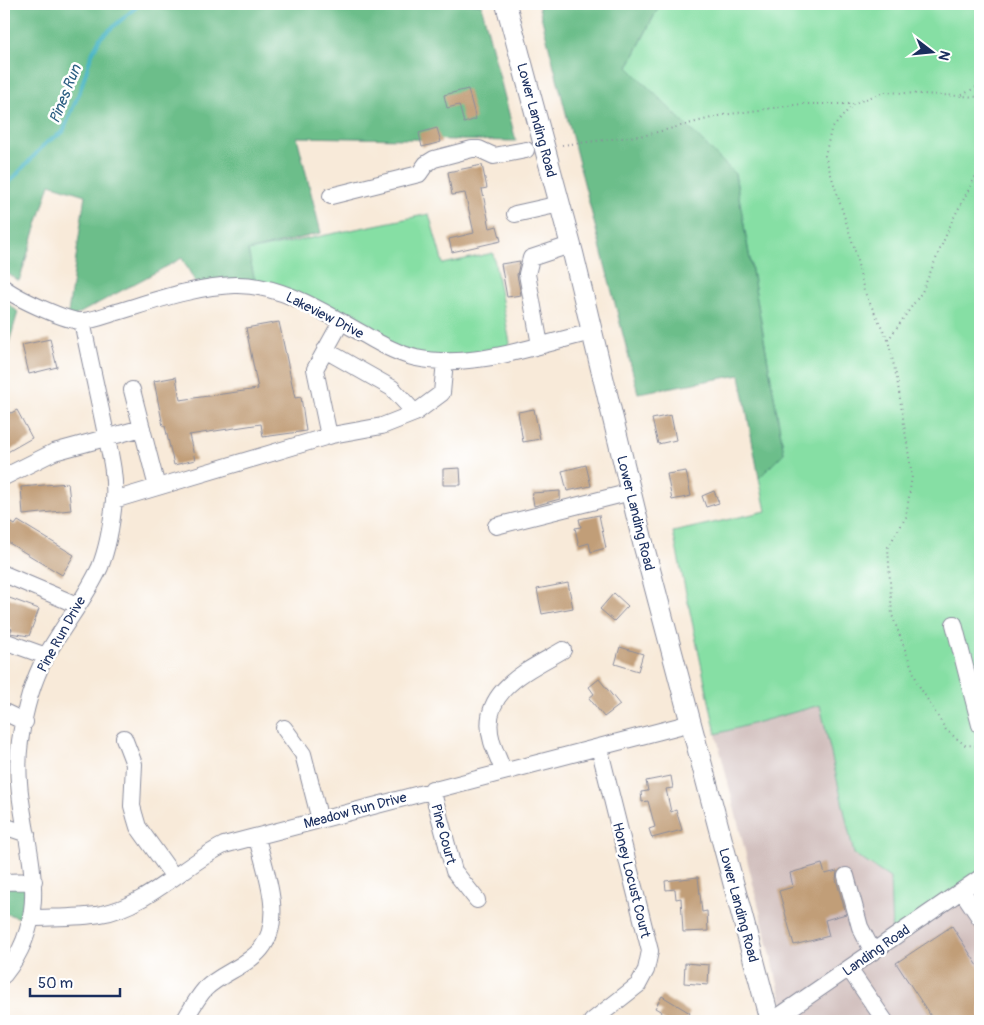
<svg xmlns="http://www.w3.org/2000/svg" width="984" height="1025" font-family="Pangolin,sans-serif">
<style>
.industrial{fill:#d1bfbd}
.green{fill:#86dfa4;stroke:#508781}
.forest{fill:#6cbe8a;stroke:#447674}
.lines{fill:none;stroke-linecap:round;stroke-linejoin:round}
.stream{stroke:#49b5c5;stroke-width:4}
.building{fill:#c19e78}
.minor-casing{stroke:#8a8c9c;stroke-width:18}
.major-casing{stroke:#8a8c9c;stroke-width:22}
.path{stroke:#8a8c9c;stroke-width:2;stroke-dasharray:1 4;stroke-linecap:butt}
.minor{stroke:#fff;stroke-width:16}
.major{stroke:#fff;stroke-width:20}
.labels{text-anchor:middle;stroke-width:5;stroke-linejoin:round;paint-order:stroke}
.street-label{font-size:14px;fill:#1b2f5e;stroke:#fff}
.water-label{font-size:15px;font-style:italic;fill:#2b5e82;stroke:#fff}
</style>
<rect width="100%" height="100%" fill="#fff"/>
<filter id="ink" filterUnits="userSpaceOnUse"><feTurbulence type="fractalNoise" baseFrequency=".02" numOctaves="2"/><feDisplacementMap in="SourceGraphic" scale="10" xChannelSelector="R" yChannelSelector="G"/><feConvolveMatrix kernelMatrix="1 2 1 2 8 2 1 2 1" color-interpolation-filters="sRGB"/></filter>
<filter id="wash" filterUnits="userSpaceOnUse"><feTurbulence type="fractalNoise" baseFrequency=".0096" numOctaves="4" result="noise"/><feDisplacementMap in="SourceGraphic" scale="20" xChannelSelector="R" yChannelSelector="G"/><feGaussianBlur stdDeviation="1.12" result="paint"/><feColorMatrix in="noise" values="0 0 0 0 0 0 0 0 0 0 0 0 0 0 0 0 0 1.4 0 .05"/><feComposite in="paint" operator="in"/></filter>
<g filter="url(#wash)">
<rect width="100%" height="100%" fill="#f8ead9"/>
<!-- industrial -->
<path class="industrial" d="M820,705L854,854L890,878L980,875V1021H787L716,734Z"/>
<!-- green -->
<path class="green" d="M660,4H980V875L892,934L890,878L854,854L820,705L716,734L673,532L766,511L759,478L784,453L735,174L628,67Z
M429,214L443,264L493,253L510,343L506,353L415,358L256,288L248,251Z"/>
<!-- forest -->
<path class="forest" d="M4,4H481L516,141L297,137L321,233L248,251L257,289L198,287L182,258L67,320L85,195L50,184L19,281L4,271Z
M538,4H660L628,67L735,174L784,453L759,478L740,375L638,393Z
M4,300L18,312L4,360Z
M4,874L31,882L27,920L4,913Z"/>
<g class="lines">
<!-- stream -->
<path class="stream" d="M4,188L47,142L63,132L81,88L91,56L100,38L140,4"/>
</g>
<g id="blocks">
<!-- building -->
<path class="building" d="M468,89L476,119L464,123L459,105L447,108L444,95Z
M437,128L441,142L422,147L419,133Z
M482,165L487,188L482,189L490,228L497,226L501,241L452,252L449,239L474,233L465,193L452,195L448,172Z
M520,261L517,275L521,295L507,297L501,264Z
M279,322L295,398L301,397L306,431L263,437L261,424L189,435L195,460L174,465L165,426H163L154,381L176,377L180,400L258,389L246,328Z
M50,339L57,367L29,374L22,345Z
M534,409L540,439L523,442L518,412Z
M4,410L11,413L17,410L32,438L4,454Z
M671,415L676,440L658,444L652,419Z
M586,465L591,486L567,491L562,471Z
M460,468L461,485H443V469Z
M686,471L691,496L672,500L667,474Z
M68,483L71,510L23,515L21,487Z
M560,491V499L534,506L532,493Z
M714,491L719,503L706,507L702,496Z
M599,515L606,548L591,552L589,543L579,546L575,528L581,527L579,519Z
M4,518L15,525L18,521L74,555L62,575L4,540Z
M568,583L573,608L542,614L537,589Z
M614,593L628,606L614,621L600,609Z
M4,596L39,609L29,636L10,633L12,629L4,626Z
M620,647L643,654L638,671L615,664Z
M599,679L620,705L604,717L589,698L594,694L589,687Z
M671,776L673,788L666,789L671,812L676,810L682,830L652,838L649,829L655,827L648,801L642,802L641,792L648,791L646,781Z
M822,864L825,874L837,871L836,879L846,914L825,920L829,936L794,945L779,891L793,887L790,873Z
M698,877L702,912L707,911L708,931L683,932L681,898L676,899L675,889L666,890L665,881Z
M952,926L980,969V1021H934L896,963Z
M685,963L709,965L708,985L684,983Z
M662,996L690,1013L685,1021H665L659,1018L662,1012L655,1008Z"/>
</g>
</g>
<g filter="url(#ink)">
<use href="#blocks" fill-opacity="0" stroke="#8a8c9c" stroke-width="1"/>
<g class="lines">
<!-- minor casing -->
<g class="minor-casing">
<path id="minor" d="M331,196L419,174L426,164L434,159L472,149H479L494,156L526,150
M515,214L560,204
M4,288C17,298 69,323 84,321C95,320 106,315 117,312C154,301 196,286 235,285C282,284 325,313 365,335C380,344 399,354 416,358C474,370 536,345 592,332
M540,345L527,274L531,258L570,245
M325,350L392,388L415,413
M132,390L157,487
M329,436L315,369L341,322
M4,477L54,452L142,428
M114,500L332,435L382,426L415,413L442,393L445,361
M496,526L631,492
M4,574L77,605
M954,624L980,725
M4,641L46,656
M4,712L25,722
M284,728L303,754L320,820
M124,738L134,764L132,806L135,817L138,827L174,877
M503,771C500,761 495,752 492,742C477,691 529,670 563,650
M432,789L454,871L477,900
M4,826L27,834
M846,876L860,927L873,952
M4,882L34,881
M962,891L980,918
M32,918C54,917 79,918 101,914C145,907 184,865 224,845L691,723
M849,969L885,1021
M4,975C66,897 8,825 20,741C24,714 32,682 45,658C62,627 86,598 100,567C108,547 112,521 114,500C116,474 109,450 104,425C97,391 89,356 82,321
M184,1021C190,1011 197,998 205,989C221,973 246,967 261,949C285,919 265,870 257,838
M592,1021L638,985L646,970L650,951L599,747
M772,1021L980,878"/>
</g>
<!-- major casing -->
<g class="major-casing">
<path id="major" d="M506,4L573,253L644,547L770,1021"/>
</g>
<!-- path -->
<path class="path" d="M962,95L980,85
M562,145L646,135L723,115L802,104H853
M980,168L952,221L922,292L888,340L897,379L912,476L906,517L888,547L892,615L918,684L946,730L965,745L980,746
M888,340L864,291L854,247L825,156L831,130L853,104L884,92L980,97"/>
<!-- minor -->
<use href="#minor" class="minor"/>
<!-- major -->
<use href="#major" class="major"/>
</g>
</g>
<g class="labels">
<!-- street labels -->
<g class="street-label">
<text transform="translate(537 120) rotate(75)" y="5">Lower Landing Road</text>
<text transform="translate(325 315) rotate(27)" y="5">Lakeview Drive</text>
<text transform="translate(636 513) rotate(76)" y="5">Lower Landing Road</text>
<text transform="translate(61 634) rotate(-61)" y="5">Pine Run Drive</text>
<text transform="translate(355 810) rotate(-15)" y="5">Meadow Run Drive</text>
<text transform="translate(444 834) rotate(75)" y="5">Pine Court</text>
<text transform="translate(632 880) rotate(76)" y="5">Honey Locust Court</text>
<text transform="translate(739 905) rotate(75)" y="5">Lower Landing Road</text>
<text transform="translate(876 950) rotate(-35)" y="5">Landing Road</text>
</g>
<!-- water labels -->
<g class="water-label">
<text transform="translate(65 94) rotate(-68)" y="5">Pines Run</text>
</g>
</g>
<!-- margin -->
<rect width="984" height="1025" fill="none" stroke="#fff" stroke-width="20"/>
<!-- north arrow -->
<g transform="translate(932 52) rotate(106)" stroke="#ffffff" stroke-width="4" paint-order="stroke">
<path d="M0-4L9 19L0 12L-9 19Z" fill="#1b2f5e"/>
<text y="-8" font-size="14" font-weight="bold" text-anchor="middle" fill="#1b2f5e">N</text>
</g>
<!-- scale -->
<path d="M30 988v8h90v-8" fill="none" stroke="#1b2f5e" stroke-width="2.5"/>
<text x="38" y="988" font-size="15" fill="#1b2f5e" stroke="#ffffff" stroke-width="4" paint-order="stroke">50 m</text>
</svg>
